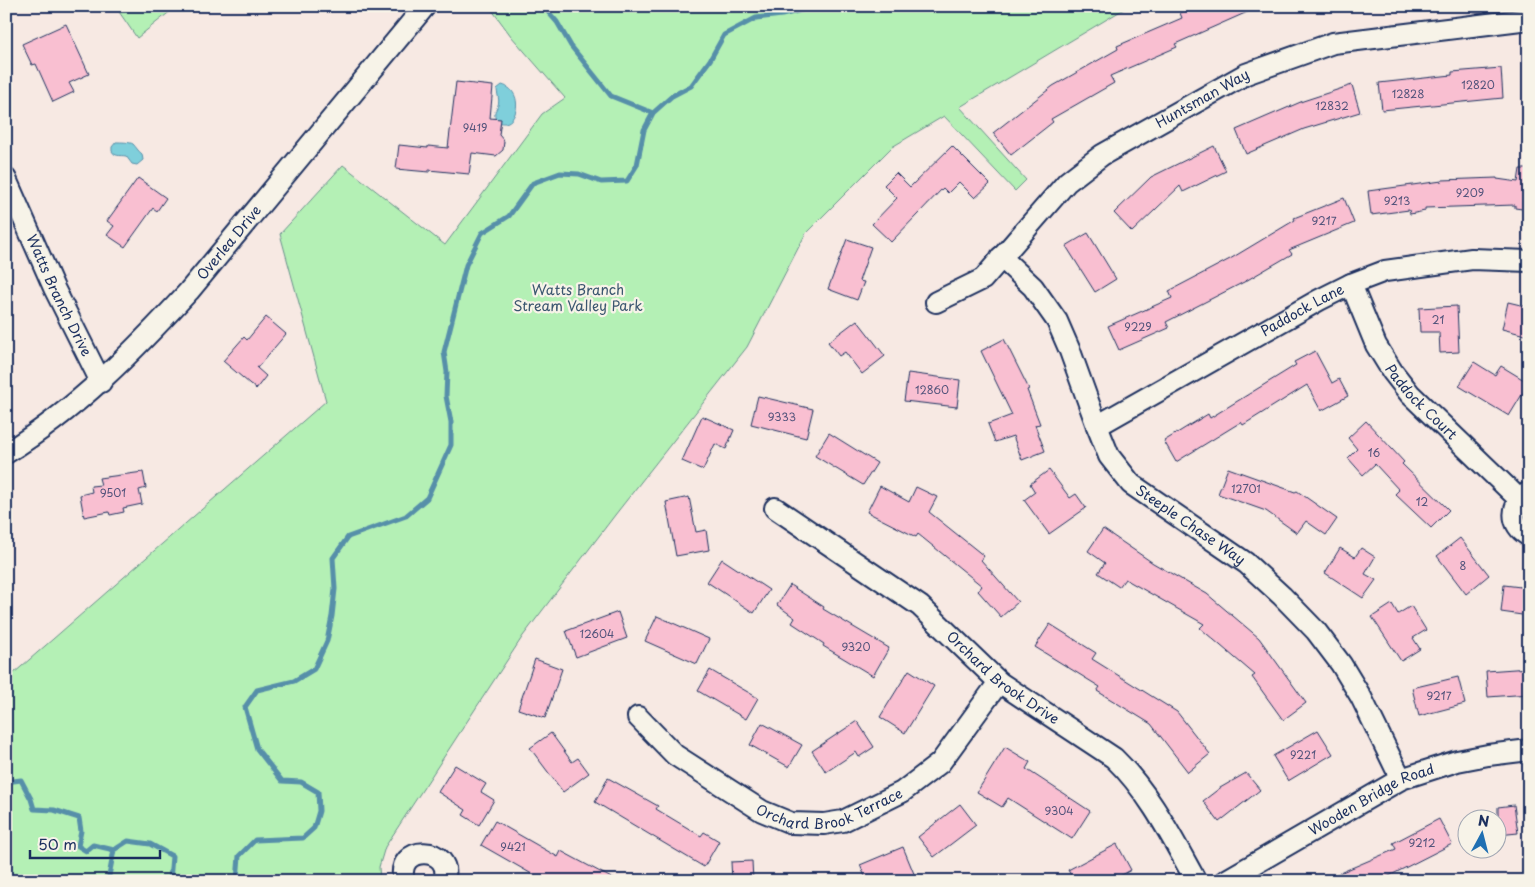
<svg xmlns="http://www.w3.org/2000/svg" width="1535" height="887" font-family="'Playpen Sans',sans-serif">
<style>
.green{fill:#b4f0b5;stroke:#68908a}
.water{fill:#7fcfdb;stroke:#578fa9}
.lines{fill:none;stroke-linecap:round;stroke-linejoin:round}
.stream{stroke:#578fa9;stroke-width:5}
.building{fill:#f9bfd1;stroke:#1b2f5e}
.street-casing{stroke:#1b2f5e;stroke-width:24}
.street{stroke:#f7f3e8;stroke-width:20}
.labels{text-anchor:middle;stroke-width:4.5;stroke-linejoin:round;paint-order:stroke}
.number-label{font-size:11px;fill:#52537b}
.street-label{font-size:14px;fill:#1b2f5e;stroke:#f7f3e8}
.park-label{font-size:14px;fill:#3a566f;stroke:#f7f3e8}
</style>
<rect width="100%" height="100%" fill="#f7e9e3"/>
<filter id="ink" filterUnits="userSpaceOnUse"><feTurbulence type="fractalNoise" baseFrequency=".02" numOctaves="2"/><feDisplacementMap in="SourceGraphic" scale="10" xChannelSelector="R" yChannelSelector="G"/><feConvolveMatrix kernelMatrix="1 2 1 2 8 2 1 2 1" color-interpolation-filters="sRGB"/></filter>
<g filter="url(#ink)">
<!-- green -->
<path class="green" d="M115,6H177L137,38Z
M489,6H1129L960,107L1026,180L1015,191L944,116L892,147L806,233L747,347L615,515L523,636L385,847L379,867L380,881H6V680L326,401L280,234L343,165L445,245L542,114L565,98L511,36Z"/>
<!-- water -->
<path class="water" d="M502,85C526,91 517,130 499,122C496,120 495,119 495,116C494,111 497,109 498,105C500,100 497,94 497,89Z
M116,142C121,142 130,142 133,144C136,147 138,151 142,154L143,160L137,165L132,164L126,156C120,155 115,157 112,151V147Z"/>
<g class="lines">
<!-- stream -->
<path class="stream" d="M543,6L557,22L571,46L611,96L653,113
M6,782L21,780L31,799L34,809L54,810L79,818L81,831L78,846L86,851L93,845L114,850
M108,881L114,850L128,841L150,844L172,856L170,881
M237,881L239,856L255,840L303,838L314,828L319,811L318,792L301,782L282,781L257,749L245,707L257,690L294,681L314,669L327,641L332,616L335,589L333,558L348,537L406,516L427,498L451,445V422L446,396L447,372L444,352L466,265L482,233L509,216L533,183L560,173L579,174L601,182L627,181L637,165L644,130L653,113L672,96L691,86L710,60L724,35L756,18L782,15L809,8L810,6"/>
</g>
<!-- building -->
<path class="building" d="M1196,6H1261L1175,44L1177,47L1110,76L1114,83L1051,119L1053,122L1011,155L993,133L1053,86L1118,49L1117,46L1182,18L1180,13Z
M66,24L89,74L69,83L74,92L53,102L36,64L32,65L22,44Z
M1501,68L1503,98L1382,110L1379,83L1452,75V72Z
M456,82L493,86L490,118L501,119L499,135L504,141L503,150L496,156L472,153L469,174L429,170V172L396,169L399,145L428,148V146L448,148Z
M1352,85L1360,112L1304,129L1246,154L1236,130L1303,101Z
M952,146L990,184L975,198L959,182L948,193L943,188L891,242L872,224L897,198L884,185L896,173L910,187Z
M1214,146L1226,171L1183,192L1180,186L1132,232L1114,213L1151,177Z
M1520,169H1529V210L1515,208V205L1425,208V211L1410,214L1409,210L1371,215L1368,191L1442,181V180L1497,178V179L1518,182Z
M138,178L166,198L157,211L153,208L125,247L107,235L114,226L107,221Z
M1344,198L1354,223L1289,250L1292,254L1244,282L1166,322L1169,328L1119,350L1108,326L1172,298L1169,291L1230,259L1295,220L1294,218Z
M1088,233L1116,279L1095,292L1066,246Z
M847,239L871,247L859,281L864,282L857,300L828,289Z
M1508,302L1529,307V336L1502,329Z
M1457,306L1459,352L1440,353L1439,332H1420L1419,308Z
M266,317L286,334L257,368L266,376L256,389L223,361L244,337L247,340Z
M857,320L885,356L862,374L845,352L839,356L828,342Z
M1004,339L1029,389L1027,390L1040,424L1035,425L1045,451L1022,460L1013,436L995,442L988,424L1012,415L981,351Z
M1315,351L1332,383L1339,379L1348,396L1321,411L1307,385L1243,425L1241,422L1176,462L1164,441L1208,414L1210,418L1296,365L1294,362Z
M1474,362L1495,375L1501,366L1529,383L1509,416L1459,386Z
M908,373L960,380L957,407L904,401Z
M758,396L813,409L806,438L751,424Z
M702,416L734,430L726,449L715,444L703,470L682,461Z
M1366,421L1404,462L1402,464L1449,510L1431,528L1395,494L1399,490L1375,464L1363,475L1348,458L1357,449L1348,438Z
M829,433L877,463L863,485L815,456Z
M1228,468L1295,492L1297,491L1337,519L1326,535L1306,521L1297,533L1266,511L1218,494Z
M1049,470L1070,498L1076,494L1086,508L1049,534L1024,500L1035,492L1030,484Z
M143,472L146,488L139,490L142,504L123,508L124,512L110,515L109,512L84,517L80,495L92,492L91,486L101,485L99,478Z
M880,486L909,502L916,487L937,497L929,512L984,556L981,560L1018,602L1001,617L978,591L982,586L918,534L916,537L867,512Z
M689,497L696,532L706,530L709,550L676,556L666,502Z
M1103,529L1153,563L1207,594L1259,638L1306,703L1283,720L1252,677L1255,675L1200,628L1204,624L1125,579L1119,587L1098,573L1105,563L1088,551Z
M1460,538L1489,575L1466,594L1437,556Z
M1340,548L1355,557L1361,548L1375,557L1365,574L1376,580L1363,598L1325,573Z
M722,559L769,590L754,613L707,582Z
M790,585L824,607L823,609L889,648L873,676L823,646L824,644L792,623L795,618L777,605Z
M1504,585L1529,588V616L1501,612Z
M1392,604L1398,614L1411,606L1426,630L1413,638L1420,649L1401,661L1372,617Z
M618,612L627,638L576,657L566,631Z
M657,616L709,639L697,664L645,641Z
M1050,624L1096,653L1092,659L1177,712L1210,754L1188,772L1151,724L1097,691L1100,687L1035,647Z
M535,659L562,669L545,718L518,709Z
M1529,668V694L1488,697L1486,671Z
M710,670L758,698L746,719L698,691Z
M909,670L934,686L905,733L880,717Z
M1458,677L1465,704L1419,716L1412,688Z
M857,721L874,747L859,757L856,752L826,772L812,751Z
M762,723L802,745L789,767L750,745Z
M1318,730L1333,754L1288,781L1273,756Z
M551,733L572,762L578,758L589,773L563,792L530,748Z
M1005,747L1030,762L1026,769L1090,811L1072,839L1008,798L1002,807L977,792Z
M455,765L486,784L481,792L494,800L479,825L463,815L466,810L438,792Z
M1246,773L1260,790L1219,822L1203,801L1220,788Z
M608,778L658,806L656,809L701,836L704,832L719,841L704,867L595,802Z
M960,804L976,825L934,857L918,837Z
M1514,805L1518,833L1498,835V807Z
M1439,819L1452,844L1387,877L1389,881H1321L1396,849L1393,843Z
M495,821L558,857L561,851L617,881H544L481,845Z
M1117,844L1131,870L1111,881H1074L1068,870Z
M903,847L917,881H867L860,865Z
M752,861L753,881H732L731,862Z"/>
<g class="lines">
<!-- street casing -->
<g class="street-casing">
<g id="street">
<path id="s1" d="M6,179L54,288L101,382"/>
<path id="s2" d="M1001,257L1033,287L1057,321L1070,351L1097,426L1109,456L1131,484L1246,563L1282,596L1316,631L1341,664L1361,697L1401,779"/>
<path id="s3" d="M1351,284L1376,345L1392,371L1410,394L1519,499"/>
<path id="s4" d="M936,302L983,279L1067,182L1102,155L1246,74L1333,43L1529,19"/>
<path id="s5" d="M1097,426L1319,300L1351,284L1385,271L1472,259L1529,261"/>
<path id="s6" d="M6,453C76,410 134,351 189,291L425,6"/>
<path d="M1529,492C1510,504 1509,525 1529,536"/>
<path id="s7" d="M775,508L920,606L999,682L1114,758C1150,793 1172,838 1196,881"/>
<path id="s8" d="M638,717L675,755L762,811L791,823L824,824L843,821L902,792L940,763L999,682"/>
<path d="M404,881C394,843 455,845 444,881"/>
<path id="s9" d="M1225,881L1401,779L1457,761L1488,755L1529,750"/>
</g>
</g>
<!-- street -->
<use href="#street" class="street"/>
</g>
</g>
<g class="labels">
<!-- number labels -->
<g class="number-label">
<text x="1478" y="89">12820</text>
<text x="1408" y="98">12828</text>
<text x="1332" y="110">12832</text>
<text x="475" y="132">9419</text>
<text x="1470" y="197">9209</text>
<text x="1397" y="205">9213</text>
<text x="1324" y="225">9217</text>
<text x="1438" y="324">21</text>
<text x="1138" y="331">9229</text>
<text x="932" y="394">12860</text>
<text x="782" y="421">9333</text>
<text x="1374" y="457">16</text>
<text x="1246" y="493">12701</text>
<text x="113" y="497">9501</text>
<text x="1422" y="506">12</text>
<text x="1463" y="570">8</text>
<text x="597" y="638">12604</text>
<text x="856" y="651">9320</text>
<text x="1439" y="700">9217</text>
<text x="1303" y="759">9221</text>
<text x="1059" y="815">9304</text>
<text x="1422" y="847">9212</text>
<text x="513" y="851">9421</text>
</g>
<!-- street labels -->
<g class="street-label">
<text dy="5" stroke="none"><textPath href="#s4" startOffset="340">Huntsman Way</textPath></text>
<text dy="5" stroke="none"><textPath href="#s6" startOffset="308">Overlea Drive</textPath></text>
<text dy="5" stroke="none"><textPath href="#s1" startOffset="128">Watts Branch Drive</textPath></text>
<text dy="5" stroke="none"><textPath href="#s5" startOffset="236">Paddock Lane</textPath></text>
<text dy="5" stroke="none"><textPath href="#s3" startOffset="139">Paddock Court</textPath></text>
<text dy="5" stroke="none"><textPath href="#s2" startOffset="338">Steeple Chase Way</textPath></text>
<text dy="5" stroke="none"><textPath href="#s7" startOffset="285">Orchard Brook Drive</textPath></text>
<text dy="5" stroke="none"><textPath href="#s8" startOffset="228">Orchard Brook Terrace</textPath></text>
<text dy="5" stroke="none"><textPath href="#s9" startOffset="168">Wooden Bridge Road</textPath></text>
</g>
<!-- park labels -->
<g class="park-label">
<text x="578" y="295">Watts Branch<tspan x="578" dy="16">Stream Valley Park</tspan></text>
</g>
</g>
<!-- margin -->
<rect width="1535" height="887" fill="none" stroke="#f7f3e8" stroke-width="25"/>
<rect x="12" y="12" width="1510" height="862" fill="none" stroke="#1b2f5e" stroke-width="2" filter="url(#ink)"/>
<!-- north arrow -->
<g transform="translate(1482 834) rotate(7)"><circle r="24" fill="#f7f3e8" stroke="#9fa5b1"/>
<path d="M0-4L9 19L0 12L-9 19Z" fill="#1f6fb2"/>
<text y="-8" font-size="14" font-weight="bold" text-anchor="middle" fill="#1b2f5e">N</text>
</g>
<!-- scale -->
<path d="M30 850v8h130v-8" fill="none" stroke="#1b2f5e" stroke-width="2.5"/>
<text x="38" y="850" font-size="15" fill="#1b2f5e" stroke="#f7f3e8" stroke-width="4" paint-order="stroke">50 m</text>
</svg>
